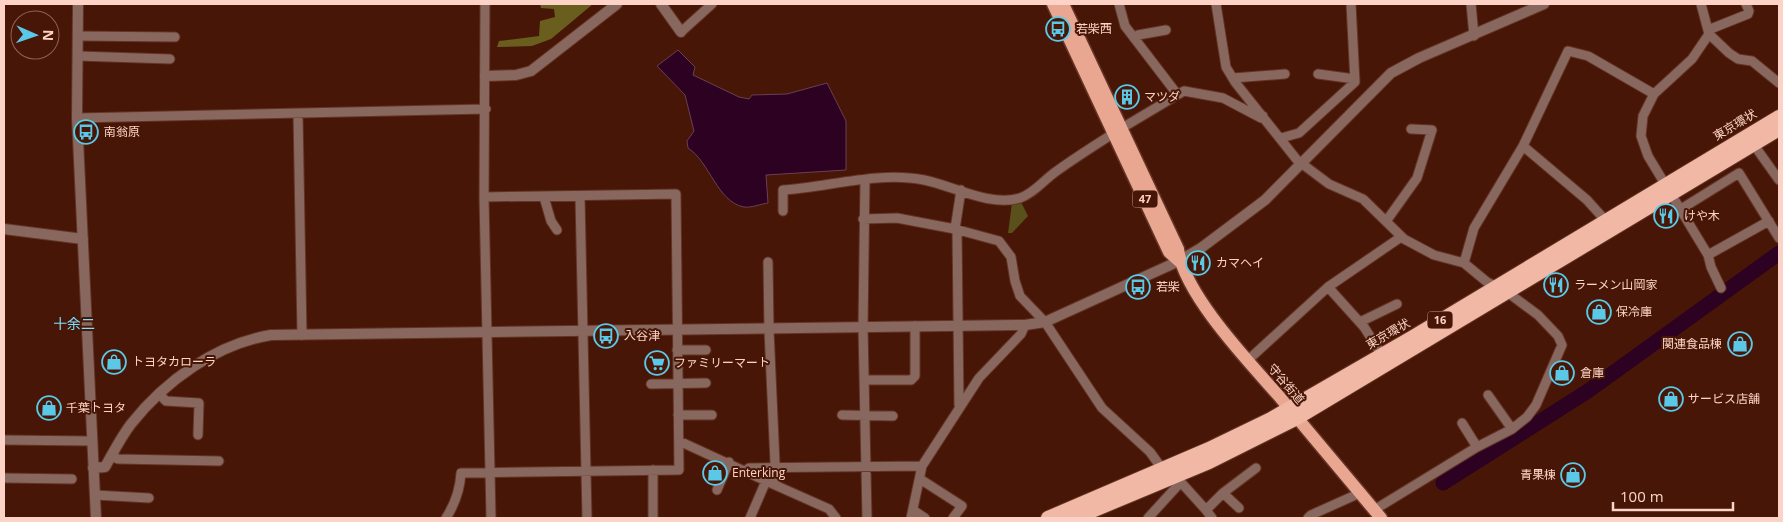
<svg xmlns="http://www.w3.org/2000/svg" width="1783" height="522" font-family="'Open Sans','Noto Sans JP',sans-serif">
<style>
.green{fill:#5a501c}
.forest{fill:#6a5e1e}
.water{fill:#2c0122;stroke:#6a4053}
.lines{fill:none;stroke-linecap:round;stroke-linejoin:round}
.river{stroke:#2c0122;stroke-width:15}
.minor-casing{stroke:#643425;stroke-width:11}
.tertiary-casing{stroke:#643425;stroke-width:12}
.primary-casing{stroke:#643425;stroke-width:15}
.trunk-casing{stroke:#643425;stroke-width:16}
.minor{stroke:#88685e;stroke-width:9}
.tertiary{stroke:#88685e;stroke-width:10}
.primary{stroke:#e9a792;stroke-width:12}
.trunk{stroke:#f2b8a6;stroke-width:14}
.labels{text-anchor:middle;stroke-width:4;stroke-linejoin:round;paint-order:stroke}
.shield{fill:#471606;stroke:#c69a8c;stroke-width:1}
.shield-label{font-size:11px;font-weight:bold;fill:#fcd3c6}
.poi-label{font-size:12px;fill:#fcd3c6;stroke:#471606;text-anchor:start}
.street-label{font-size:12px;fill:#fcd3c6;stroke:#471606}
.neighbourhood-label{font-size:14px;fill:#7ddffb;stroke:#471606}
</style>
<rect width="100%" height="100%" fill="#471606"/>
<!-- green -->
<path class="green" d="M1021,202L1028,216L1012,233H1008L1012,203Z"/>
<!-- forest -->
<path class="forest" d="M540,4H593L551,39L532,46L497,47L499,41L539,36L540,21L555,17L554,9L541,8Z"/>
<!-- water -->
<path class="water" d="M678,50L695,67L693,75L739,97L749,99L752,95L787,94L827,83L846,121V170L766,175L768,203C761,204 751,208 744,207C717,202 710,162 688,148L687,141L694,131L685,95L657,66Z"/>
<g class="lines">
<!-- river -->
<path class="river" d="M1443,483L1588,391L1779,253"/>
<!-- minor casing -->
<g class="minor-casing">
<path id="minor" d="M485,4L484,197L491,518
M1119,4L1125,26L1177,94
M1216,4L1226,67L1235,82L1297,160L1329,184L1363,199L1404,239L1434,255L1464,263L1487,282L1507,292L1538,315L1558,336L1562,345L1536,405L1527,417L1512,429L1477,447L1374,510
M1471,4L1474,36
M1701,4L1709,34L1729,53L1738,59L1752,61L1779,83
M1708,30L1748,14L1749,11L1746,4
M681,32L712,4
M1709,34L1692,59L1654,94L1643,116L1641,136L1648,156L1708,255L1711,267L1721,288
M78,36L175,37
M1134,38L1138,35L1166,30
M78,56L170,59
M1318,74L1355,79
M1233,78L1285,74
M298,114L302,335
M77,118L486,109
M1122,128L1184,91L1223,98L1261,118L1263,116
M1281,138L1299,133L1355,82L1351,4
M1754,145L1779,180
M1523,146L1587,200L1605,220
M865,180L863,327L867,518
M544,197L551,221L557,230
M580,197L587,518
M1681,209L1739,173L1779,238
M783,211V190C829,187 878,171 924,180C954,186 989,207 1020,198C1034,193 1042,182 1054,173C1073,159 1094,146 1114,133
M863,219L897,218L955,229L999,241L1011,257L1015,281L1020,296L1045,322L1102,408L1150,452L1163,470
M1387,220L1417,178L1432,130L1411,129
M955,229L961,190
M957,230L959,405
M1708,255L1769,221
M768,262L769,330L776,485
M1464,263L1474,228L1523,146L1568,51L1588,56L1654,94
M1328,287L1364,327L1382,355
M1360,322L1397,304
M677,350H706
M1247,361L1328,287L1401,237
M865,380H911L915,376V326
M651,384L706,383
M159,394L166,401L199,403L198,435
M1488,395L1512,429
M678,415H712
M842,415L893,416
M1462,423L1477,447
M4,440L91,441
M679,441L766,481
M111,456L118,459L219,461
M746,471L749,468L922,466
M4,478L72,479
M920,479L962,506L953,518
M1178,479L1206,510
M717,490L729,462
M1223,493L1239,508
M95,495L149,498
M913,510L925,518
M446,518C455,504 460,490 461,473L679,470L676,194L484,197
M653,518V470
M750,518L766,481L829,509L836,518
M911,518L922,466L979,378L1021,334L1025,325
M1148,518L1180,483
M1212,518L1206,510L1223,493L1256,468
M1308,518L1311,515L1360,493"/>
</g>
<!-- tertiary casing -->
<g class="tertiary-casing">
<path id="tertiary" d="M78,4L77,118L96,518
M661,4L681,32
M485,76L516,75L531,71L617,4
M4,229L83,239
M93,468L105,467C113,453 121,437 131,424C165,381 216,344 271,335L1025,325L1045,322L1179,261L1201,248L1265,200L1391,73L1419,58L1544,4"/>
</g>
<!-- primary casing -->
<g class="primary-casing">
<path id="primary" d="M1053,4L1169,252L1179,261
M1063,4L1178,249C1184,294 1248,361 1278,395C1312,436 1347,477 1381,518"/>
</g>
<!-- trunk casing -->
<g class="trunk-casing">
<path id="trunk" d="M1048,518L1209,449L1271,419L1413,337L1779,117
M1075,518L1209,462L1297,418L1779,129"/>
</g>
<!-- minor -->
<use href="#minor" class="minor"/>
<!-- tertiary -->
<use href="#tertiary" class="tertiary"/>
<!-- primary -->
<use href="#primary" class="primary"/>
<!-- trunk -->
<use href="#trunk" class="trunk"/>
</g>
<!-- icons -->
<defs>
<g id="bus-ring" transform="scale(1.25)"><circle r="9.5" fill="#471606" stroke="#5ac8e6" stroke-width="1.5"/><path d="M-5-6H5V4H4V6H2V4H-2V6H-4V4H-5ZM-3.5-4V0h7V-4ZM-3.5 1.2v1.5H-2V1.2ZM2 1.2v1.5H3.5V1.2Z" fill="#5ac8e6"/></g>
<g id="building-ring" transform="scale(1.25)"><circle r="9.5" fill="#471606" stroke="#5ac8e6" stroke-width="1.5"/><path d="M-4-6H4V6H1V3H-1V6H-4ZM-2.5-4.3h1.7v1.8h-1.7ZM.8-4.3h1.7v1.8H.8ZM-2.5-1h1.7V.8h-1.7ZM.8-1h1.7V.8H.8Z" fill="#5ac8e6"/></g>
<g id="restaurant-ring" transform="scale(1.25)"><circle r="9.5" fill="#471606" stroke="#5ac8e6" stroke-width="1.5"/><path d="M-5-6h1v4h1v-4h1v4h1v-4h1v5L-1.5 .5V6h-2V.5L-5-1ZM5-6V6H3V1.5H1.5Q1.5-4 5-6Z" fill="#5ac8e6"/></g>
<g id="shop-ring" transform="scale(1.25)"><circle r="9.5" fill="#471606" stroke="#5ac8e6" stroke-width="1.5"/><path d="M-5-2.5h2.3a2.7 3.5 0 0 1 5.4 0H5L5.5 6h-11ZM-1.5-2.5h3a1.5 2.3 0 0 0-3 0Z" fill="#5ac8e6"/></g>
<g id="supermarket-ring" transform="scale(1.25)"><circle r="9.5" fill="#471606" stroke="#5ac8e6" stroke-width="1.5"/><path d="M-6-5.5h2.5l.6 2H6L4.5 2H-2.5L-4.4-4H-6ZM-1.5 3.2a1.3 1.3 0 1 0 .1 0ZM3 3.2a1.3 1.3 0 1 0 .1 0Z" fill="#5ac8e6"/></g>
</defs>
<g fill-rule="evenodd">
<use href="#bus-ring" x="1058" y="29"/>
<use href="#building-ring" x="1127" y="97"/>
<use href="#bus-ring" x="86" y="132"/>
<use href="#restaurant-ring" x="1666" y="216"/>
<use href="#restaurant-ring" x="1198" y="263"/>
<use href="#restaurant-ring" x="1556" y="285"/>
<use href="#bus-ring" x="1138" y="287"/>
<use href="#shop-ring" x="1599" y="312"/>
<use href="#bus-ring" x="606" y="336"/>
<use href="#shop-ring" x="1740" y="344"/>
<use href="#shop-ring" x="114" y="362"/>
<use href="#supermarket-ring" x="657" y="363"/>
<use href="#shop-ring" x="1562" y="373"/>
<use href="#shop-ring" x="1671" y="399"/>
<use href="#shop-ring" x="49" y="408"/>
<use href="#shop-ring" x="715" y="473"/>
<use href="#shop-ring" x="1573" y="475"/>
</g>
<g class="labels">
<!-- shield labels -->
<g class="shield">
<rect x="1132.5" y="190.5" width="25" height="17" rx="4"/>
<rect x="1427.5" y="311.5" width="25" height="17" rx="4"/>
</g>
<g class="shield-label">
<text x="1145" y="203">47</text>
<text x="1440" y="324">16</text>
</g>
<!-- poi labels -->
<g class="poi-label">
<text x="1076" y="33">若柴西</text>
<text x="1144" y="101">マツダ</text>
<text x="104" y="136">南翁原</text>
<text x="1684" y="220">けや木</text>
<text x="1216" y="267">カマヘイ</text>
<text x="1574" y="289">ラーメン山岡家</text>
<text x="1156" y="291">若柴</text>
<text x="1616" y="316">保冷庫</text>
<text x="624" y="340">入谷津</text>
<text x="1722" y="348" text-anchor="end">関連食品棟</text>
<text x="132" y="366">トヨタカローラ</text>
<text x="674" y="367">ファミリーマート</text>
<text x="1580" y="377">倉庫</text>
<text x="1688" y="403">サービス店舗</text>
<text x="66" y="412">千葉トヨタ</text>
<text x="732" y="477">Enterking</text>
<text x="1556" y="479" text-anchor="end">青果棟</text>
</g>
<!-- street labels -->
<g class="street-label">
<text transform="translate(1735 125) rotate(-31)" y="4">東京環状</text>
<text transform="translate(1388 334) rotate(-30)" y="4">東京環状</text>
<text transform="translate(1286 384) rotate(49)" y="4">守谷街道</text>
</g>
<!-- neighbourhood labels -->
<g class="neighbourhood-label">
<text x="74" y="329">十余二</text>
</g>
</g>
<!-- border -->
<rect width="1783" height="522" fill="none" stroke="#fcd3c6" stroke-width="10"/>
<!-- north arrow -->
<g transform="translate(35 35) rotate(92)"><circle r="24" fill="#471606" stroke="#8f6253"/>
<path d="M0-4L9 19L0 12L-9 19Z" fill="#5ac8e6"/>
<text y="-8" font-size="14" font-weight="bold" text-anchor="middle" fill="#fcd3c6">N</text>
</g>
<!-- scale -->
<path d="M1613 502v8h120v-8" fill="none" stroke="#fcd3c6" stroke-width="2.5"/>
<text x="1620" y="502" font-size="15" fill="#fcd3c6" stroke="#471606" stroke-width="4" paint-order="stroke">100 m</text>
</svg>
